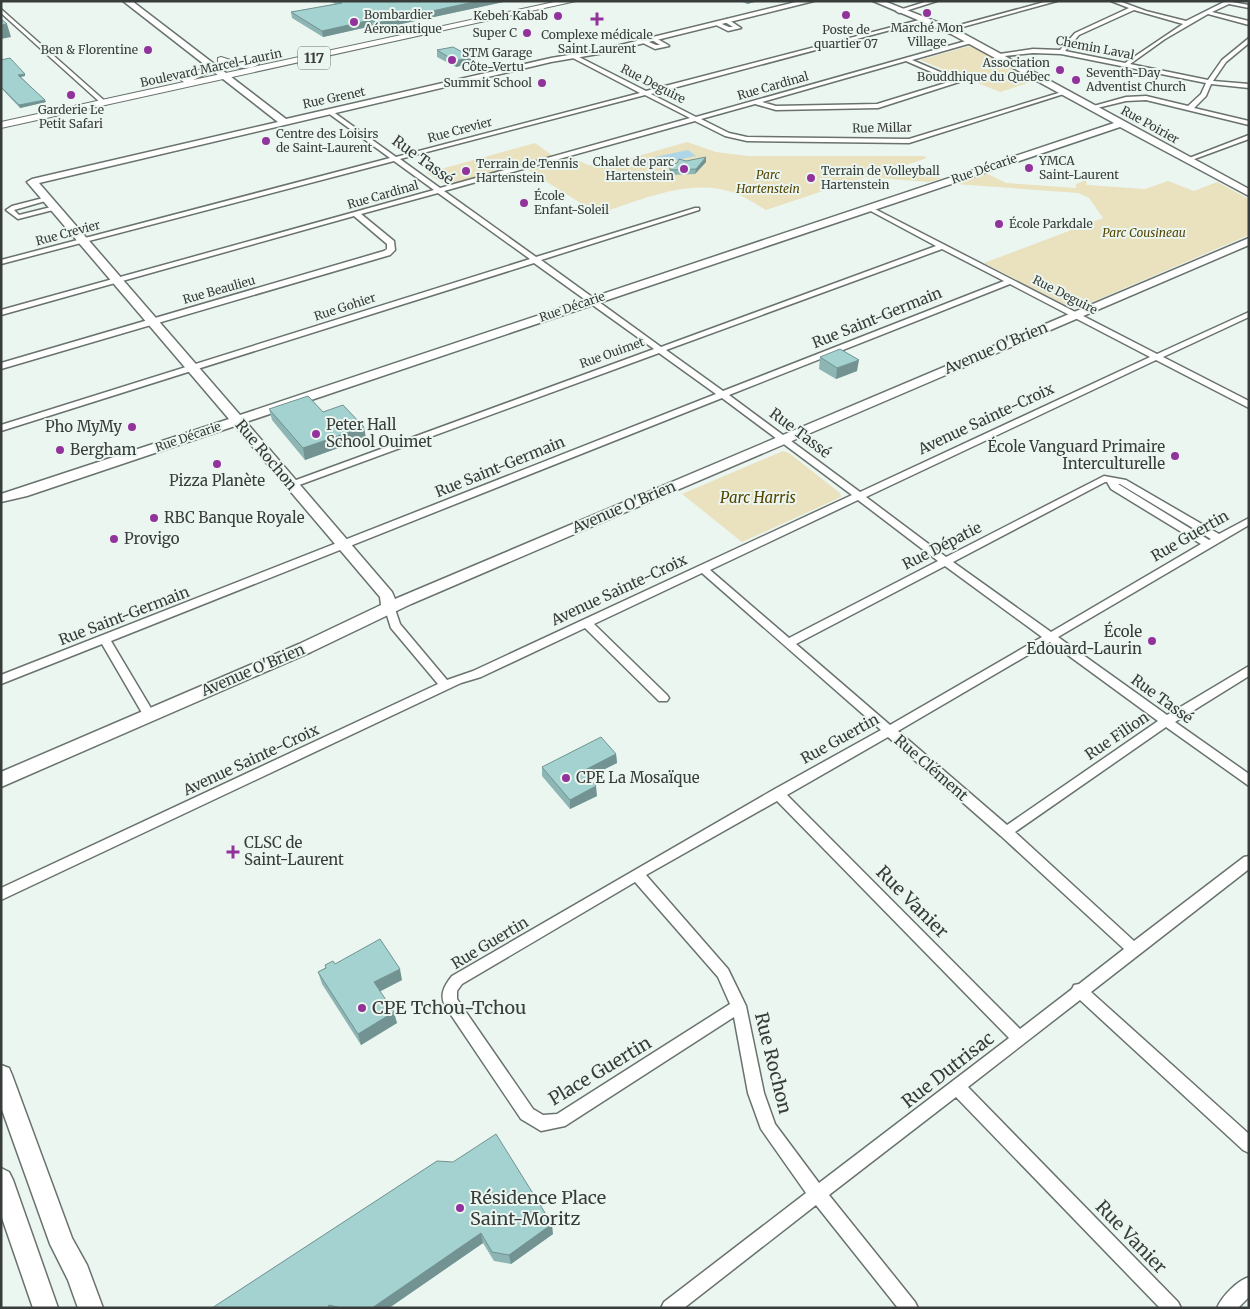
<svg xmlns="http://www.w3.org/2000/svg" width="1250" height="1309" font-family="Merriweather,serif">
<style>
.green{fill:#eae1bf}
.water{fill:#add6e8}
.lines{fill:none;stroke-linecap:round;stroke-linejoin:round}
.street-casing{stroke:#69726c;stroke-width:3}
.secondary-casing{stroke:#69726c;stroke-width:3}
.primary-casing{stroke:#69726c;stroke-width:2}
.street{fill:#fff;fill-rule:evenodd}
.secondary{fill:#fff;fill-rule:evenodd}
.primary{fill:#fff;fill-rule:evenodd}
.wall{fill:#8cb5b3}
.shaded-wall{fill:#729392}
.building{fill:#a3d2d0;stroke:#729392}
.poi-dot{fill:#92339c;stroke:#ebf6f0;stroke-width:2}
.labels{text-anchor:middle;stroke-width:4;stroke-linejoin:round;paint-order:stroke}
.far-poi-label{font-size:12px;fill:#383c3a;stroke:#ebf6f0;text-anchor:start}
.far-street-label{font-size:12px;fill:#383c3a;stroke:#ebf6f0}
.far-park-label{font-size:12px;font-style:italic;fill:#544401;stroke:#ebf6f0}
.shield{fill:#ebf6f0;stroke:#6e7471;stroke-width:1}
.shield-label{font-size:14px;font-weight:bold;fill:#383c3a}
.street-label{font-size:15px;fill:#383c3a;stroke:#ebf6f0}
.poi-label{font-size:15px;fill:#383c3a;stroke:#ebf6f0;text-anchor:start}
.park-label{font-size:15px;font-style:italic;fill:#544401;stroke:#ebf6f0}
.near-street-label{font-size:18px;fill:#383c3a;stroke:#ebf6f0}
.near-poi-label{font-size:18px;fill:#383c3a;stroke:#ebf6f0;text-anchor:start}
</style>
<rect width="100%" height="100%" fill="#ebf6f0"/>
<!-- green -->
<path class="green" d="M973,45L1037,80L1000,92L920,60Z
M687,142L716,152L748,156H923L927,158L883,173L942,178L929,182L865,177L766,210C754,203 742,195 728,191C686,179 638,201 598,214L528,170L572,157L588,165L603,166Z
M535,143L553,156L446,185L426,173Z
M986,173L1006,183L1076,188V184L1086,180L1087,185L1145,189L1168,181L1194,191L1217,182L1249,199V235L1078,308H1071L984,263L1103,218L1089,198L1078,193L955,184Z
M783,451L789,453L840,493L841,497L742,542L682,494Z"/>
<!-- water -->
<path class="water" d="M688,150L696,156L649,166L641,160Z"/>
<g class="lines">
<!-- street casing -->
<g class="street-casing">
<path id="street" d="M928,1H937L899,13L896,11Z
M1048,1H1057L948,31L945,29Z
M1111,1H1119L1146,11L1186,21L1226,1L1249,5V8L1229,4L1212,12L1249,21V25L1208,14L1165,39L1130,64L1208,80L1222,60L1249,38V43L1226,62L1213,81L1249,84V88L1211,84L1206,96L1194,108L1249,121V125L1146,100L1126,101L1093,109L1090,107L1126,97L1146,96L1188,106L1201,94L1206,83L1061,54L1033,53L996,57L993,55L1033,49L1060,50L1075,33L1129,8ZM1134,10L1183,24L1125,63L1065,51L1079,35Z
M1,9L106,102V104H102L1,13Z
M727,19L729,20L741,28L728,31L714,24L717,22L729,27H733L725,22Z
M923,19L928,20L651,94L696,117L973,39L975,42L912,60L959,80V82L878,108L776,110L755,104L701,119L729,133L747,137L909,139L1065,91L1070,92L909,143L747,141L725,136L695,121L444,191L536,257L695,208H699V210L541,260L661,347L936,246L867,209L865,208L869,206L1157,354L1249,312V317L1163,357L1249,401V408L1156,360L866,497L946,557L1104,476L1126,480L1219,534L1249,518V525L1058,637L1167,715L1249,666V676L1175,722L1249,774V786L1166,727L1015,832L1134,941L1244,857L1249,856V869L1091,992L1249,1134V1153L1243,1150L1080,1000L968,1087L1178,1302L1181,1308H1160L956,1097L829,1195L915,1302L918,1308H898L816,1205L684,1308H661L664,1302L806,1193L761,1129L748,1093L734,1017L565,1126L541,1131L521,1119L445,1006C439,994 445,985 452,976L773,790L881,730L702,573L594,624L667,695L669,698L667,701H659L585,628L481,677L461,683L1,900V888L438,684L391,628L385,609L386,606H394L400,624L447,680L473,671L852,495L722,398L111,641L155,715L153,718H145L102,644L1,684V675L716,394L659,353L291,488L286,485L288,483L654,349L534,263L1,431V425L530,259L438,193L361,214L394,241L395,250L390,255L1,369V363L384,251L387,249V244L354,216L1,315V310L434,190L394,161L1,264V260L390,158L328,113V111H332L396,157L640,93L571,57V55H575L646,91ZM906,61L952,81L877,104L776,106L762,102ZM645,95L690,118L440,188L400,159ZM942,249L1004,281L723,391L666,350ZM1010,284L1150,357L860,492L729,395ZM1105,482H1107L1111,489L1201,544L1051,632L953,562ZM1118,484H1120L1211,539L1209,540ZM858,500L938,561L789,638L710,570ZM945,566L1042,637L890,725L796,644ZM1050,642L1158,721L1007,825L898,731ZM888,737L1001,836L1124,949L1079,984L1074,985L1072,989L1020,1029L787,795ZM777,801L1009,1038L819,1183L775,1124L764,1093L746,1006L728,969L646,875ZM635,882L718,977L730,1004L557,1114L543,1115L533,1109L457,999V991L462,984Z
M654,37L668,45L669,46L655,49L639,41L642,39L656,45H660L652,40Z
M1249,135V139L1189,161L1184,160Z
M47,197L50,199L49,200L14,210L19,215L55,206L59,208L57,209L18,219L6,210L12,206Z
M1249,1277V1297L1238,1308H1217C1222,1296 1237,1281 1249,1277Z"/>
</g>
<!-- secondary casing -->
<g class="secondary-casing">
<path id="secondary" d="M123,1H132L286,119L551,58L604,49L800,1H814L604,53L551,62L39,183L240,415L1114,123L951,34L873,1H884L957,30L1249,189V196L1120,127L246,422L392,592L395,599L1249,238V245L411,604L311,652L1,787V772L299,644L381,605L380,597L235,426L27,496L1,502V494L229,419L27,182L32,179L278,122Z
M1,1065L9,1068L12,1075L72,1238L87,1265L103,1308H78L68,1280L50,1244L1,1107Z
M1,1168L9,1172L13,1180L58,1308H33L1,1215Z"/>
</g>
<!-- primary casing -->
<g class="primary-casing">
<path id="primary" d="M559,1H576L1,128V122L184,82L181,80L183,78L201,69L205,61L208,60L213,63L208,73L193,80Z
M221,57L237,62L254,61L259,64C248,72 230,66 218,62V58Z"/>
</g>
<!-- street -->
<use href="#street" class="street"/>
<!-- secondary -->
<use href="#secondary" class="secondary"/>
<!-- primary -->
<use href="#primary" class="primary"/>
</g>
<!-- wall -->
<path class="wall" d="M330,1H508L378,29L372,26L323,37L292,18L291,12L335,4Z
M740,1H758L747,4Z
M437,50L472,57V63L456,67L437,57Z
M1,60L25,76L21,77L46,102L20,108L1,88Z
M686,161L706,162L695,174L670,175V165Z
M820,357L857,371L836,379L819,369Z
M269,409L366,438L305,460L272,420Z
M616,754L617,763L588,777L597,796L570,809L542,776V767Z
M335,964L402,980L380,991L397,1023L361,1045L322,984L318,972L325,968V965Z
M437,1161L553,1234L511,1264L494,1261L483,1243L389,1308H212Z"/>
<!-- shaded-wall -->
<path class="shaded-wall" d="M478,1H508L378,29L377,23Z
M747,1H758L747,4Z
M371,20L372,26L323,37L322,31Z
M7,24L11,37L1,39V25Z
M472,57V63L456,67L455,61Z
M25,74V76L19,77L18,75Z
M45,100L46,102L20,108L19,105Z
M706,157V162L695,174L696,169Z
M859,360L857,371L836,379L837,368Z
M364,427L366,438L305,460L303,448Z
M616,754L617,763L583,780V771Z
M596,786L597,796L570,809V800Z
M400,969L402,980L377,993L374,982Z
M394,1012L397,1023L361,1045L358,1034Z
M552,1224L553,1234L511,1264L509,1255Z
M481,1233L483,1243L389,1308H372Z"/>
<!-- building -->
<path class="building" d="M339,1H478L377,23L371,20L322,31L291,12L342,3Z
M1,19L7,24L1,25Z
M453,47L472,57L455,61L437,50Z
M10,58L25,74L18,75L45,100L19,105L1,87V60Z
M706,157L696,169L670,170V165L677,163L679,159L686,161Z
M840,349L859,360L837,368L820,357Z
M308,396L323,412L343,405L364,427L303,448L269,409Z
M601,737L616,754L583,771L596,786L570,800L542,767Z
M380,939L400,969L374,982L394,1012L358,1034L318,972L326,968L325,965L333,961L335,964Z
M496,1134L552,1224L509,1255L492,1252L481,1233L372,1308H341L329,1305L328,1308H212L437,1161L453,1162Z"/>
<!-- markers -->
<g class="poi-dot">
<circle cx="927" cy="13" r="5"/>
<circle cx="846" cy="15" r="5"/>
<circle cx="558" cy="16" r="5"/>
<path d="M594.5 11.5h5v5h5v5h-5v5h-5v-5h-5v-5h5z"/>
<circle cx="354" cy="22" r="5"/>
<circle cx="527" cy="33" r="5"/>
<circle cx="148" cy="50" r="5"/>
<circle cx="452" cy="60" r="5"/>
<circle cx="1060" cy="70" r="5"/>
<circle cx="1076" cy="80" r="5"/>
<circle cx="542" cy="83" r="5"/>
<circle cx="71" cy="95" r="5"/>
<circle cx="266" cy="141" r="5"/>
<circle cx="1029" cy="168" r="5"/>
<circle cx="684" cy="169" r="5"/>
<circle cx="466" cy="171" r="5"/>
<circle cx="811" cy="178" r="5"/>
<circle cx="524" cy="203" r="5"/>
<circle cx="999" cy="224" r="5"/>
<circle cx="132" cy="427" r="5"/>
<circle cx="316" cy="434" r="5"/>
<circle cx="60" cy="450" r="5"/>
<circle cx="1175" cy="456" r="5"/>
<circle cx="217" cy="464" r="5"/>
<circle cx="154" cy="518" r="5"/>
<circle cx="114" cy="539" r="5"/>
<circle cx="1152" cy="641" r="5"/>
<circle cx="566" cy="778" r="5"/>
<path d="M230.5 844.5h5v5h5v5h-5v5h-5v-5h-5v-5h5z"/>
<circle cx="362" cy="1008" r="5"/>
<circle cx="460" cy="1208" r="5"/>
</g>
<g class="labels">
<!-- far-poi labels -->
<g class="far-poi-label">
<text x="364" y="19">Bombardier<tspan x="364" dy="14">Aéronautique</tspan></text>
<text x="548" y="20" text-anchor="end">Kebeh Kabab</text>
<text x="927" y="32" text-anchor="middle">Marché Mon<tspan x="927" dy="14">Village</tspan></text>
<text x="846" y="34" text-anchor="middle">Poste de<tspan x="846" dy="14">quartier 07</tspan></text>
<text x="517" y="37" text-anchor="end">Super C</text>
<text x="597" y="39" text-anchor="middle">Complexe médicale<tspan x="597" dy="14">Saint Laurent</tspan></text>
<text x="138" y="54" text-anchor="end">Ben &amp; Florentine</text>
<text x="462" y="57">STM Garage<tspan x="462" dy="14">Côte-Vertu</tspan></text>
<text x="1050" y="67" text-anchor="end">Association<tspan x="1050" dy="14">Bouddhique du Québec</tspan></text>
<text x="1086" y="77">Seventh-Day<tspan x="1086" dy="14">Adventist Church</tspan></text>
<text x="532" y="87" text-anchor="end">Summit School</text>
<text x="71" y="114" text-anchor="middle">Garderie Le<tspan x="71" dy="14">Petit Safari</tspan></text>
<text x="276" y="138">Centre des Loisirs<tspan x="276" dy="14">de Saint-Laurent</tspan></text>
<text x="1039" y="165">YMCA<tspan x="1039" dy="14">Saint-Laurent</tspan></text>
<text x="674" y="166" text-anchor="end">Chalet de parc<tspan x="674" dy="14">Hartenstein</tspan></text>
<text x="476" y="168">Terrain de Tennis<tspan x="476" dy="14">Hartenstein</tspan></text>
<text x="821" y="175">Terrain de Volleyball<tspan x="821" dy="14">Hartenstein</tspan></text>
<text x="534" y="200">École<tspan x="534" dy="14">Enfant-Soleil</tspan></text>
<text x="1009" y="228">École Parkdale</text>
</g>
<!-- far-street labels -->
<g class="far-street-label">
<text transform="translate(1095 48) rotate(11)" y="4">Chemin Laval</text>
<text transform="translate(211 68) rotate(-12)" y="4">Boulevard Marcel-Laurin</text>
<text transform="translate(653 84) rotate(27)" y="4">Rue Deguire</text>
<text transform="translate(773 86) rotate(-16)" y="4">Rue Cardinal</text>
<text transform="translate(334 98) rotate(-12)" y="4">Rue Grenet</text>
<text transform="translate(1150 125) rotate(29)" y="4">Rue Poirier</text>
<text transform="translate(882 128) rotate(-1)" y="4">Rue Millar</text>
<text transform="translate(460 130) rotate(-15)" y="4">Rue Crevier</text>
<text transform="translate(984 169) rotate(-19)" y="4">Rue Décarie</text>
<text transform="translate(383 195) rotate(-16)" y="4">Rue Cardinal</text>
<text transform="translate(68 233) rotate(-15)" y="4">Rue Crevier</text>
<text transform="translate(219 290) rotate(-16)" y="4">Rue Beaulieu</text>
<text transform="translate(1065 295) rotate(27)" y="4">Rue Deguire</text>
<text transform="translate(345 307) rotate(-18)" y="4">Rue Gohier</text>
<text transform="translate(572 307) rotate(-19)" y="4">Rue Décarie</text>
<text transform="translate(612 353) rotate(-20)" y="4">Rue Ouimet</text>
<text transform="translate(188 437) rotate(-19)" y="4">Rue Décarie</text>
</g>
<!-- far-park labels -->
<g class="far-park-label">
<text x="768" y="179">Parc<tspan x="768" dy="14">Hartenstein</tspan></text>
<text x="1144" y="237">Parc Cousineau</text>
</g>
<!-- shield labels -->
<rect class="shield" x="298" y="46.5" width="32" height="23" rx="4"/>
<g class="shield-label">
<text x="314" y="63">117</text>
</g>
<!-- street labels -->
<g class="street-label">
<text transform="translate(423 160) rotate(36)" y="5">Rue Tassé</text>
<text transform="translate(877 318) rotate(-22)" y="5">Rue Saint-Germain</text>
<text transform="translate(996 348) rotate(-23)" y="5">Avenue O'Brien</text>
<text transform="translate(986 419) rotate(-25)" y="5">Avenue Sainte-Croix</text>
<text transform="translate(800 433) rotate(37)" y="5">Rue Tassé</text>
<text transform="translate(266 455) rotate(50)" y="5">Rue Rochon</text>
<text transform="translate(500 467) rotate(-22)" y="5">Rue Saint-Germain</text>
<text transform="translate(624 507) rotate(-23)" y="5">Avenue O'Brien</text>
<text transform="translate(1190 536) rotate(-30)" y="5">Rue Guertin</text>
<text transform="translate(942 546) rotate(-27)" y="5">Rue Dépatie</text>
<text transform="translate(619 590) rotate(-25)" y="5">Avenue Sainte-Croix</text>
<text transform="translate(124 616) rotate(-21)" y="5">Rue Saint-Germain</text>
<text transform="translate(253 670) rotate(-23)" y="5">Avenue O'Brien</text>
<text transform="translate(1162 699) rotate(36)" y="5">Rue Tassé</text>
<text transform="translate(1117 736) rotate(-34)" y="5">Rue Filion</text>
<text transform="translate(840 739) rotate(-29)" y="5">Rue Guertin</text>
<text transform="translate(251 760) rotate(-25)" y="5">Avenue Sainte-Croix</text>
<text transform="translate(931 768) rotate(41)" y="5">Rue Clément</text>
<text transform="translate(490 943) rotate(-31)" y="5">Rue Guertin</text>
</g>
<!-- poi labels -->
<g class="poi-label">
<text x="326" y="430">Peter Hall<tspan x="326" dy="17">School Ouimet</tspan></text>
<text x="122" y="432" text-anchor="end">Pho MyMy</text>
<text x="1165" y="452" text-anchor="end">École Vanguard Primaire<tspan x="1165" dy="17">Interculturelle</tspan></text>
<text x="70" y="455">Bergham</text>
<text x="217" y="486" text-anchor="middle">Pizza Planète</text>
<text x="164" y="523">RBC Banque Royale</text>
<text x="124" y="544">Provigo</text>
<text x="1142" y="637" text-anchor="end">École<tspan x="1142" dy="17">Edouard-Laurin</tspan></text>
<text x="576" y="783">CPE La Mosaïque</text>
<text x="244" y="848">CLSC de<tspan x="244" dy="17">Saint-Laurent</tspan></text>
</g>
<!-- park labels -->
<g class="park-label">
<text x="758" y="503">Parc Harris</text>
</g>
<!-- near-street labels -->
<g class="near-street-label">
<text transform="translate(912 902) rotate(45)" y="6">Rue Vanier</text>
<text transform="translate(773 1063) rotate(76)" y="6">Rue Rochon</text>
<text transform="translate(948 1070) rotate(-38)" y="6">Rue Dutrisac</text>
<text transform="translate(600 1071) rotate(-31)" y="6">Place Guertin</text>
<text transform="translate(1131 1237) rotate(46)" y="6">Rue Vanier</text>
</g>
<!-- near-poi labels -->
<g class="near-poi-label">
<text x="372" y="1014">CPE Tchou-Tchou</text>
<text x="470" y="1204">Résidence Place<tspan x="470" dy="21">Saint-Moritz</tspan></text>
</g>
</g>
<!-- border -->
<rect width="1250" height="1309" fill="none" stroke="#383c3a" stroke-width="5"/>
</svg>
